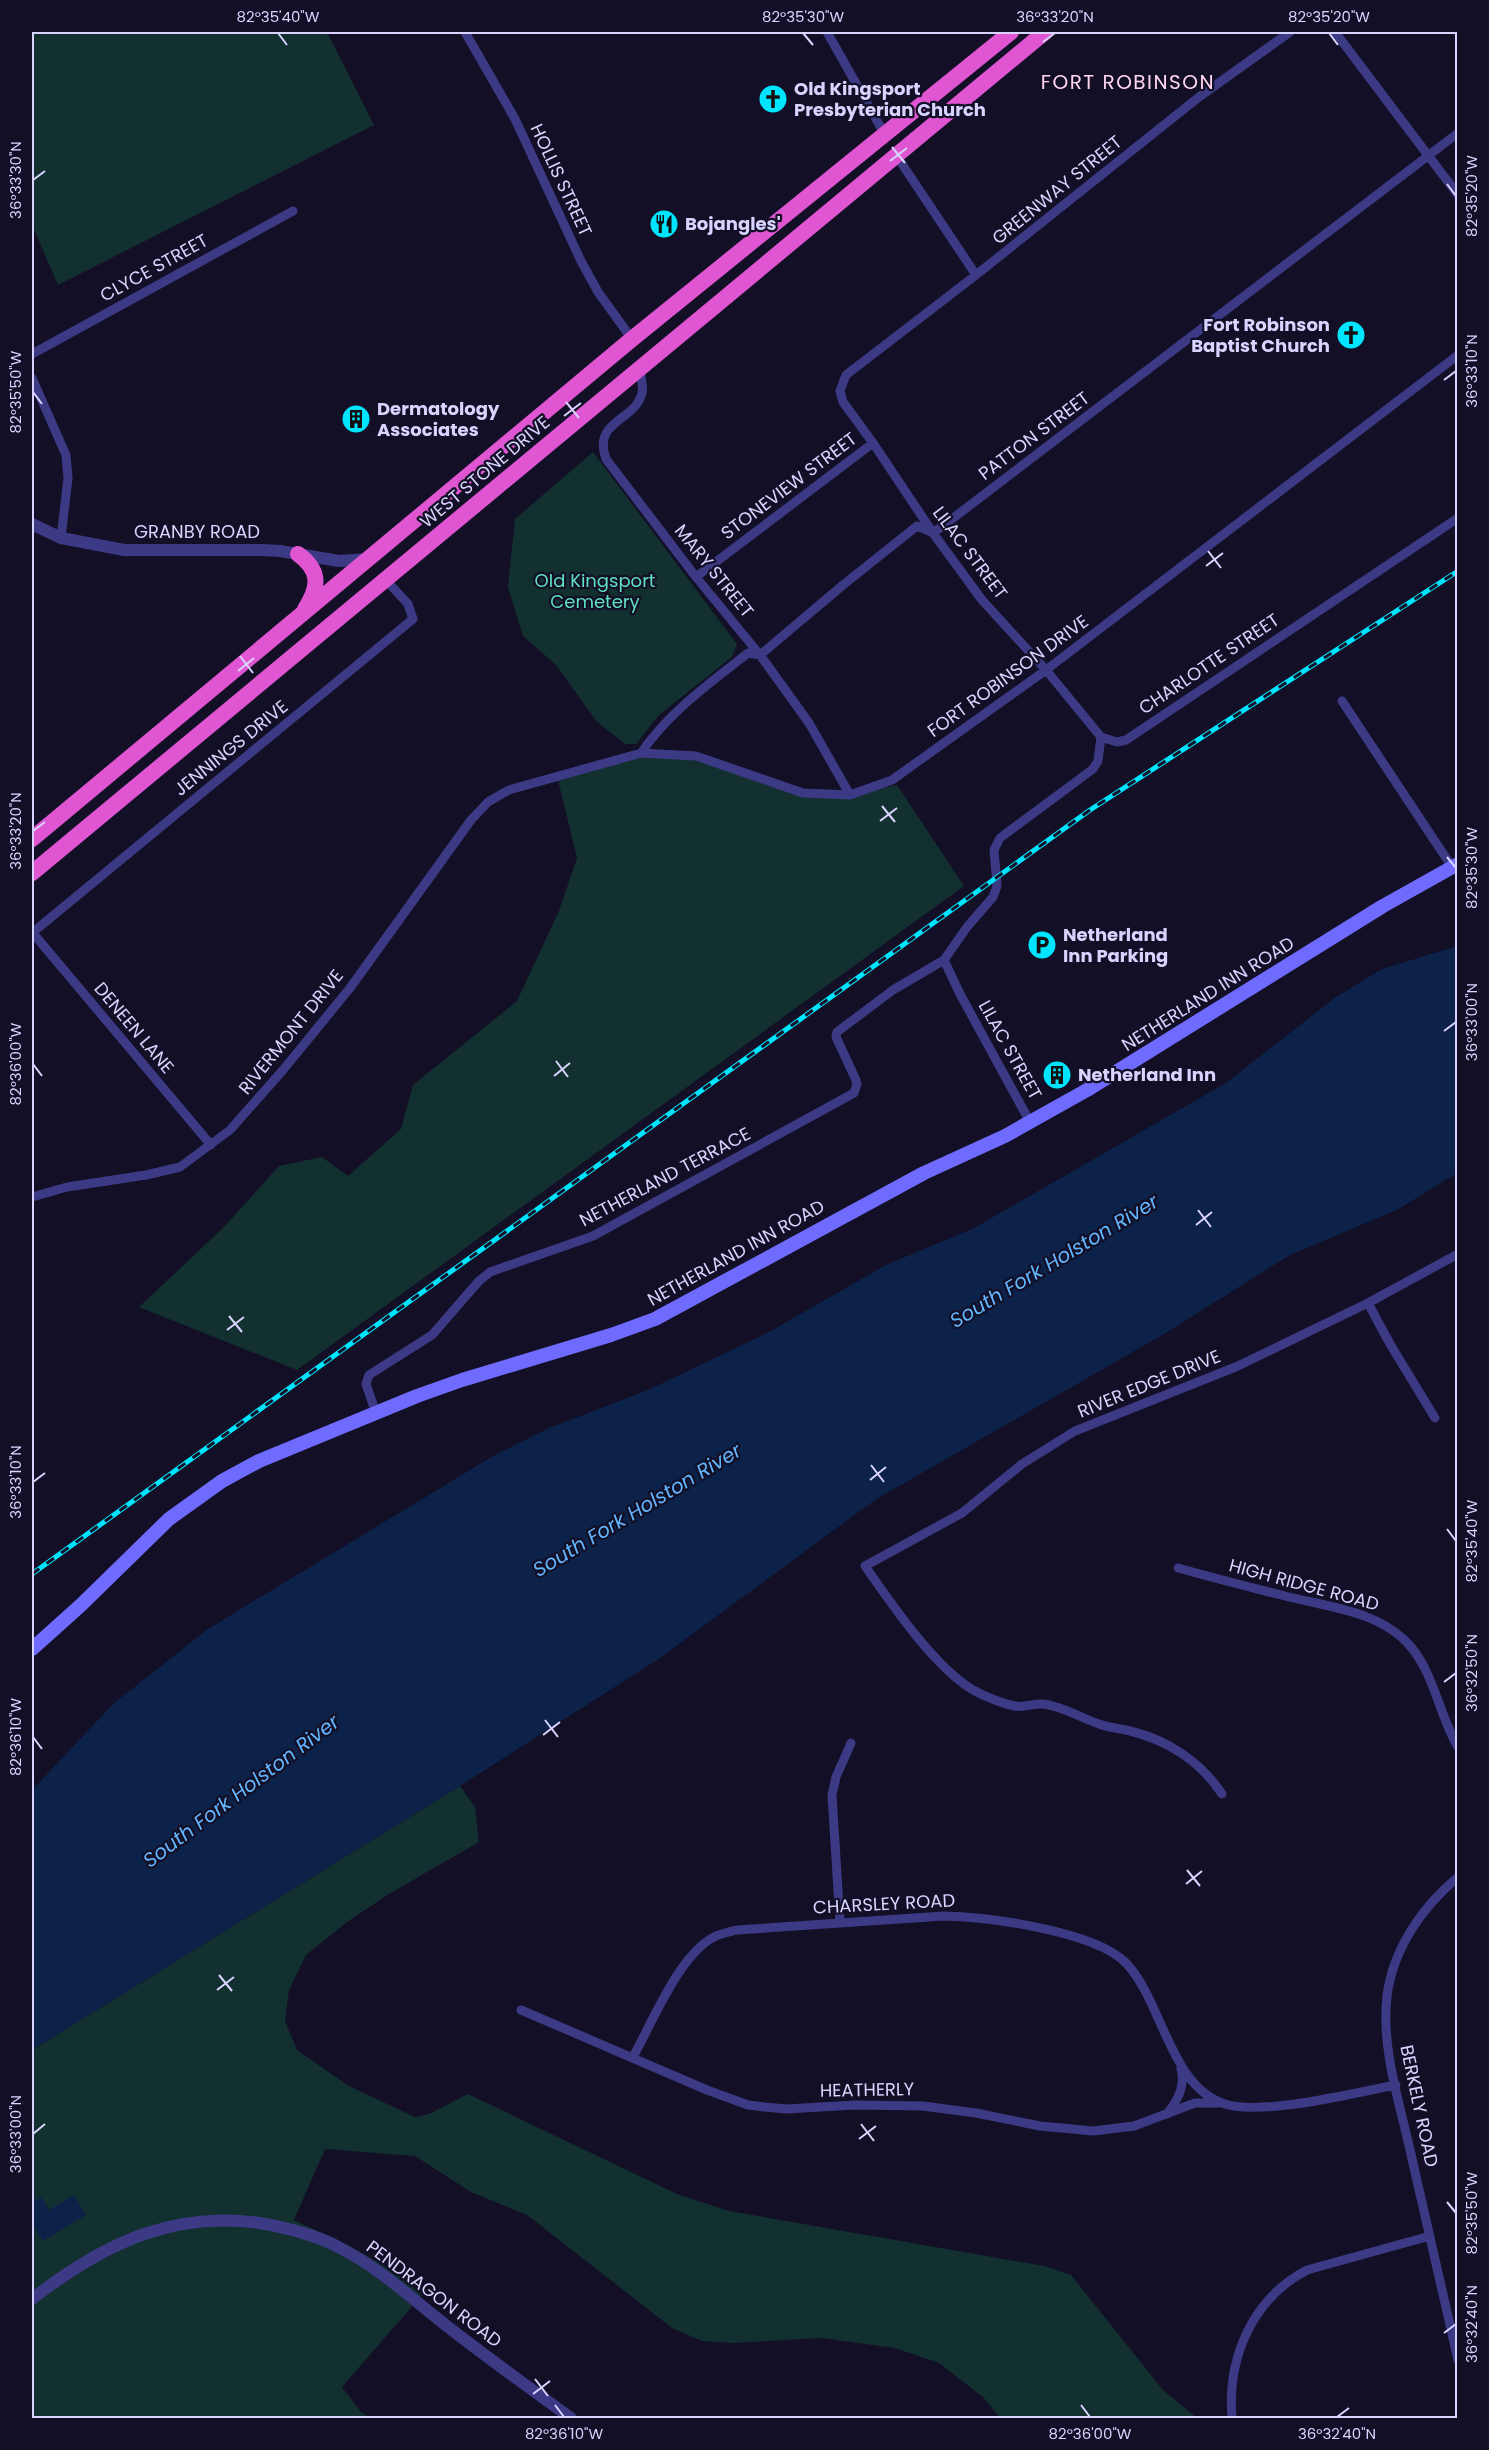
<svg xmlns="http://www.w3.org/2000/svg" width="1489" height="2450" font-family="Poppins,sans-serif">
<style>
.green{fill:#12302f}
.water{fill:#0c2248}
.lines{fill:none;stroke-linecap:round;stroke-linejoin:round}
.minor{stroke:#3d3a85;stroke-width:9}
.tertiary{stroke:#3d3a85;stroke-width:12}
.secondary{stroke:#6f6bff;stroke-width:14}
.trunk{stroke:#e055d1;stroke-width:16}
.rail-casing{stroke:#00e5ff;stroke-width:5}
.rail{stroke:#130f26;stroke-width:3;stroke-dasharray:9;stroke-linecap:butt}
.ticks{fill:none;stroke:#d9d4ff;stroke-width:2}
.labels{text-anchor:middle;stroke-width:4.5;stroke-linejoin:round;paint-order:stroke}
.poi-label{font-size:18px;font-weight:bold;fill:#d9d4ff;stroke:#130f26;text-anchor:start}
.street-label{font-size:18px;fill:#d9d4ff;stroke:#130f26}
.park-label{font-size:18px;fill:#5fe0c0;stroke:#130f26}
.neighbourhood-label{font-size:20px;letter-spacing:1.5px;fill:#ffd6f0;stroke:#130f26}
.water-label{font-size:20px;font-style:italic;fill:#62b6ff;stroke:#130f26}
.neatline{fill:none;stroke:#d9d4ff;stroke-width:2}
.ticks-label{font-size:15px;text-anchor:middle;fill:#d9d4ff}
</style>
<rect width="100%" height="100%" fill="#130f26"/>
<!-- green -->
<path class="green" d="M32,32H327L374,125L58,285L32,225Z
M593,452L737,644L732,657L659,715L636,744H625L597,722L556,665L523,636L508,587L515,519Z
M641,753H670L803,793L850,795L897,785L964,886L297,1370L139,1307L223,1228L279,1166L322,1157L348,1176L401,1129L413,1085L517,1001L559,911L577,858L557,776Z
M460,1786L475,1807L479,1842L389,1894L347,1922L306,1955L289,1990L285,2021L297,2050L349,2086L415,2117L429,2114L468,2094L677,2194L729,2211L1044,2266L1071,2275L1163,2390L1197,2418H1000L984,2398L939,2363L895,2348L821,2338L732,2343L702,2341L672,2328L527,2215L471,2192L415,2156L325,2149L294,2220C343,2243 380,2258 422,2295L342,2387L361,2412L370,2418H32V2050Z"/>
<!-- water -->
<path class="water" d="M1457,946V1173L1397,1210L1290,1255L1164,1334L875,1500L660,1658L460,1786L32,2050V1790L114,1703L208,1629L493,1456L549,1428L648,1390L769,1332L886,1265L974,1228L1226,1083L1336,997L1382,969Z
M74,2195L86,2215L43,2241L32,2223V2203L41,2197L49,2210Z"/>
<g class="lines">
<!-- minor -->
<path class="minor" d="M465,32L515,119L581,261L598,292L632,339
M827,32L885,135
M1335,32L1458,195
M896,155L976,275
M32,354L293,211
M640,369C640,375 644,386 642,393C635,422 592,420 606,459L696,577L760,655L809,723L850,795
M32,378L66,455L68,478L61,538
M696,577L873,443
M1342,701L1452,867
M1101,737L1046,670L982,600L933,533L873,443L843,402L840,391L846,375L976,275L1199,97L1290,32
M641,753C669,712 709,684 748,653L760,655L843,585L917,526L933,533L948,522L1458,133
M32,932L211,1145
M32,933L413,619L408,604L386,580
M1030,1122L960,994L944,960L967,927L993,897L997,886L994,850L1000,838L1093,769L1098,761L1101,737L1117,742L1126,740L1458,518
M32,1197L67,1187L146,1175L180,1167L230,1130L283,1070L350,988L471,820L488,802L509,790L641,753L696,756L803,793L850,795L892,780L1046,670L1458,355
M1368,1303L1390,1344L1435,1418
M376,1413L366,1384L369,1375L432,1335L479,1281L490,1272L593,1236L854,1093L857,1084L856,1080L836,1037L837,1032L893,990L944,960
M1178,1568C1214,1578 1249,1587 1285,1596C1328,1607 1381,1611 1411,1647C1435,1676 1439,1715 1458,1747
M1222,1794C1201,1762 1168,1740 1130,1731C1120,1728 1109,1728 1099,1724C1081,1718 1062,1706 1043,1704C1034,1703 1024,1708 1015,1706C1003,1704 984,1696 973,1690C934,1667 891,1603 865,1566L962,1513L1022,1464L1075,1431L1238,1366L1368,1303L1458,1254
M1458,1877C1422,1907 1393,1949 1387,1996C1381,2047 1399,2101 1410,2150C1426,2220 1442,2290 1458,2360
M840,1922L832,1795L836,1777L851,1743
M521,2010L707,2090L748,2105L765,2107L786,2109L856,2105L923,2106L976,2113L1040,2126L1093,2131L1134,2126L1195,2103H1218
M633,2057C652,2023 679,1955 714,1937C721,1933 729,1932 737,1930L944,1916C988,1917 1095,1931 1126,1963C1163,2002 1170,2087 1225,2104C1264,2116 1353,2093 1396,2085
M1167,2114C1177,2101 1186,2086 1181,2069
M1232,2418C1227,2358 1252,2299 1307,2270L1430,2236"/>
<!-- tertiary -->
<path class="tertiary" d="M32,524L61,538L124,550H261L280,551L339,561L367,559
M32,2299C104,2243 178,2207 271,2225C295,2230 319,2236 340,2248C378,2267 410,2297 443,2323C485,2356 528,2387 571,2418"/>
<!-- secondary -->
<path class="secondary" d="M32,1649L81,1605L169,1519L222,1481L259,1461L417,1396L462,1380L611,1335L655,1319L924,1173L1005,1136L1087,1090L1383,906L1458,864"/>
<!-- trunk -->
<path class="trunk" d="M298,554C320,570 320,586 305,609
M32,839L632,339L1011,32
M32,873L1045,32"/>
<!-- rail casing -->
<g class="rail-casing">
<path id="rail" d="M32,1574L1090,810L1458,571"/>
</g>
<!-- rail -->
<use href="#rail" class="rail"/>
</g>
<!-- ticks -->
<path class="ticks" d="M278,33L287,45M803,33L813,45M1329,33L1338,45M1043,42L1055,33M892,147L905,163M890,161L907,148M33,180L45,171M1447,184L1456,196M1444,380L1456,371M33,392L42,404M566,402L579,418M564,416L581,403M1208,551L1221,568M1206,566L1223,553M240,656L253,673M238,671L254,658M882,806L895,822M880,821L897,808M33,831L45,822M1447,857L1456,868M1444,1031L1456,1022M556,1061L568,1077M33,1064L42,1076M554,1076L570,1063M1198,1210L1211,1227M1196,1225L1212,1212M229,1316L242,1332M227,1330L244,1317M871,1465L884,1482M870,1480L886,1467M33,1482L45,1473M1447,1529L1456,1541M1444,1682L1456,1673M545,1720L558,1737M543,1735L560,1722M33,1737L42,1749M1187,1870L1200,1886M1186,1884L1202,1871M219,1975L232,1991M217,1990L234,1977M861,2124L874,2141M33,2134L45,2124M859,2139L876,2126M1447,2202L1456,2213M1444,2333L1456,2324M535,2379L548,2396M533,2394L550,2381M555,2405L564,2417M1081,2405L1090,2417M1337,2417L1349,2408"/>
<!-- icons -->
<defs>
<g id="church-disc" transform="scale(1.5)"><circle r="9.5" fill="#00e5ff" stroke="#130f26"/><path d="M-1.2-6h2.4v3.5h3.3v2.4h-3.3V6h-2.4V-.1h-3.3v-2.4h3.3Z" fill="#111"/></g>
<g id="restaurant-disc" transform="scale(1.5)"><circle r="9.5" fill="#00e5ff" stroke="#130f26"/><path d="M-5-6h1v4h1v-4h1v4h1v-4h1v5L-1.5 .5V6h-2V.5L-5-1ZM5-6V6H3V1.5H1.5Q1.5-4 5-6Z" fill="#111"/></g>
<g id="building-disc" transform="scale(1.5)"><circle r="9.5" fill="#00e5ff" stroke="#130f26"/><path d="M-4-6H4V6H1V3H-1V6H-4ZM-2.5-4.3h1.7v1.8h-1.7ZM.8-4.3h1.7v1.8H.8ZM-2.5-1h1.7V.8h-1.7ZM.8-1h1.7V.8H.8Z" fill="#111"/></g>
<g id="parking-disc" transform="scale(1.5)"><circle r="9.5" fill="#00e5ff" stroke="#130f26"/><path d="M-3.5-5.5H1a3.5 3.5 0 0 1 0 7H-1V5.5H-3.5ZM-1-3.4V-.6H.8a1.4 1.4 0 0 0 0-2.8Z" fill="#111"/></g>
</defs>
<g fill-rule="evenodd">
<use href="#church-disc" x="773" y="99"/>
<use href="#restaurant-disc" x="664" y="224"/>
<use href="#church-disc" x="1351" y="335"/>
<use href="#building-disc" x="356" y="419"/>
<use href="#parking-disc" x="1042" y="945"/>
<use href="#building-disc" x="1057" y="1075"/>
</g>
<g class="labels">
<!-- poi labels -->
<g class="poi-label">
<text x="794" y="95">Old Kingsport<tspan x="794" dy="21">Presbyterian Church</tspan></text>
<text x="685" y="230">Bojangles'</text>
<text x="1330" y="331" text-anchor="end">Fort Robinson<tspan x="1330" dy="21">Baptist Church</tspan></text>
<text x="377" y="415">Dermatology<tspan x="377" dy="21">Associates</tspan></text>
<text x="1063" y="941">Netherland<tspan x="1063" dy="21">Inn Parking</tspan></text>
<text x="1078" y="1081">Netherland Inn</text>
</g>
<!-- street labels -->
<g class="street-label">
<text transform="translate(561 180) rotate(65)" y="6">HOLLIS STREET</text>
<text transform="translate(1057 190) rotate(-39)" y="6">GREENWAY STREET</text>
<text transform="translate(154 268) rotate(-29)" y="6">CLYCE STREET</text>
<text transform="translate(1034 436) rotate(-37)" y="6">PATTON STREET</text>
<text transform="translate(485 472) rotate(-40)" y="6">WEST STONE DRIVE</text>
<text transform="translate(789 486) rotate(-37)" y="6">STONEVIEW STREET</text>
<text x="197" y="538">GRANBY ROAD</text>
<text transform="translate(970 553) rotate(53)" y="6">LILAC STREET</text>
<text transform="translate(714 571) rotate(51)" y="6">MARY STREET</text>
<text transform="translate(1209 664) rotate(-34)" y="6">CHARLOTTE STREET</text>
<text transform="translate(1008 676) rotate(-36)" y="6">FORT ROBINSON DRIVE</text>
<text transform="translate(231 748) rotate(-39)" y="6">JENNINGS DRIVE</text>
<text transform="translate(1208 994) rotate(-32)" y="6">NETHERLAND INN ROAD</text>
<text transform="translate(134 1028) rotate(50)" y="6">DENEEN LANE</text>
<text transform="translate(291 1032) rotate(-51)" y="6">RIVERMONT DRIVE</text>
<text transform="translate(1010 1050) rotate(61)" y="6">LILAC STREET</text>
<text transform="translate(665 1177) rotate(-28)" y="6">NETHERLAND TERRACE</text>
<text transform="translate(736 1253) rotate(-29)" y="6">NETHERLAND INN ROAD</text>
<text transform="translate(1149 1384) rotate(-22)" y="6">RIVER EDGE DRIVE</text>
<text transform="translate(1304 1585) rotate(15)" y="6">HIGH RIDGE ROAD</text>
<text transform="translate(884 1904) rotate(-3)" y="6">CHARSLEY ROAD</text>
<text transform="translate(867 2090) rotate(-1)" y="6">HEATHERLY</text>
<text transform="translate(1419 2106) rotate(78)" y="6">BERKELY ROAD</text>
<text transform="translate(434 2294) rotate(37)" y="6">PENDRAGON ROAD</text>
</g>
<!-- park labels -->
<g class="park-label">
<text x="595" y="587">Old Kingsport<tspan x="595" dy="21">Cemetery</tspan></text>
</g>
<!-- neighbourhood labels -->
<g class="neighbourhood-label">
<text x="1128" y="89">FORT ROBINSON</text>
</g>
<!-- water labels -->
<g class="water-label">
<text transform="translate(1054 1261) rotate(-31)" y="7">South Fork Holston River</text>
<text transform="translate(637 1510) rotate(-31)" y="7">South Fork Holston River</text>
<text transform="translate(241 1791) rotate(-37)" y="7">South Fork Holston River</text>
</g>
</g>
<!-- border -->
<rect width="1489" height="2450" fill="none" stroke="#130f26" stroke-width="66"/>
<rect x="33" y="33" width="1423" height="2384" class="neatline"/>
<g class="ticks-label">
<text x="278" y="22">82°35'40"W</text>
<text x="803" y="22">82°35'30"W</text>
<text x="1055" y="22">36°33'20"N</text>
<text x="1329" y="22">82°35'20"W</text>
<text transform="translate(16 180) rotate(-90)" y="5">36°33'30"N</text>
<text transform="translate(1472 196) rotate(-90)" y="5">82°35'20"W</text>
<text transform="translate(1472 371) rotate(-90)" y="5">36°33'10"N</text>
<text transform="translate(16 392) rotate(-90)" y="5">82°35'50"W</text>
<text transform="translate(16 831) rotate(-90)" y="5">36°33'20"N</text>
<text transform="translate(1472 868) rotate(-90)" y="5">82°35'30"W</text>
<text transform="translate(1472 1022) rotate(-90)" y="5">36°33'00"N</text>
<text transform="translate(16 1064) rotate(-90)" y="5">82°36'00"W</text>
<text transform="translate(16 1482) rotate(-90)" y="5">36°33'10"N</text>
<text transform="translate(1472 1541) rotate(-90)" y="5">82°35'40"W</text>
<text transform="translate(1472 1673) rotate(-90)" y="5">36°32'50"N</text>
<text transform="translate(16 1737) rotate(-90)" y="5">82°36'10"W</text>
<text transform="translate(16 2134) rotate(-90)" y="5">36°33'00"N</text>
<text transform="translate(1472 2213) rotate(-90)" y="5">82°35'50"W</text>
<text transform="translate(1472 2324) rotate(-90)" y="5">36°32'40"N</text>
<text x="564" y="2439">82°36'10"W</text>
<text x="1090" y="2439">82°36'00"W</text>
<text x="1337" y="2439">36°32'40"N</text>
</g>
</svg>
